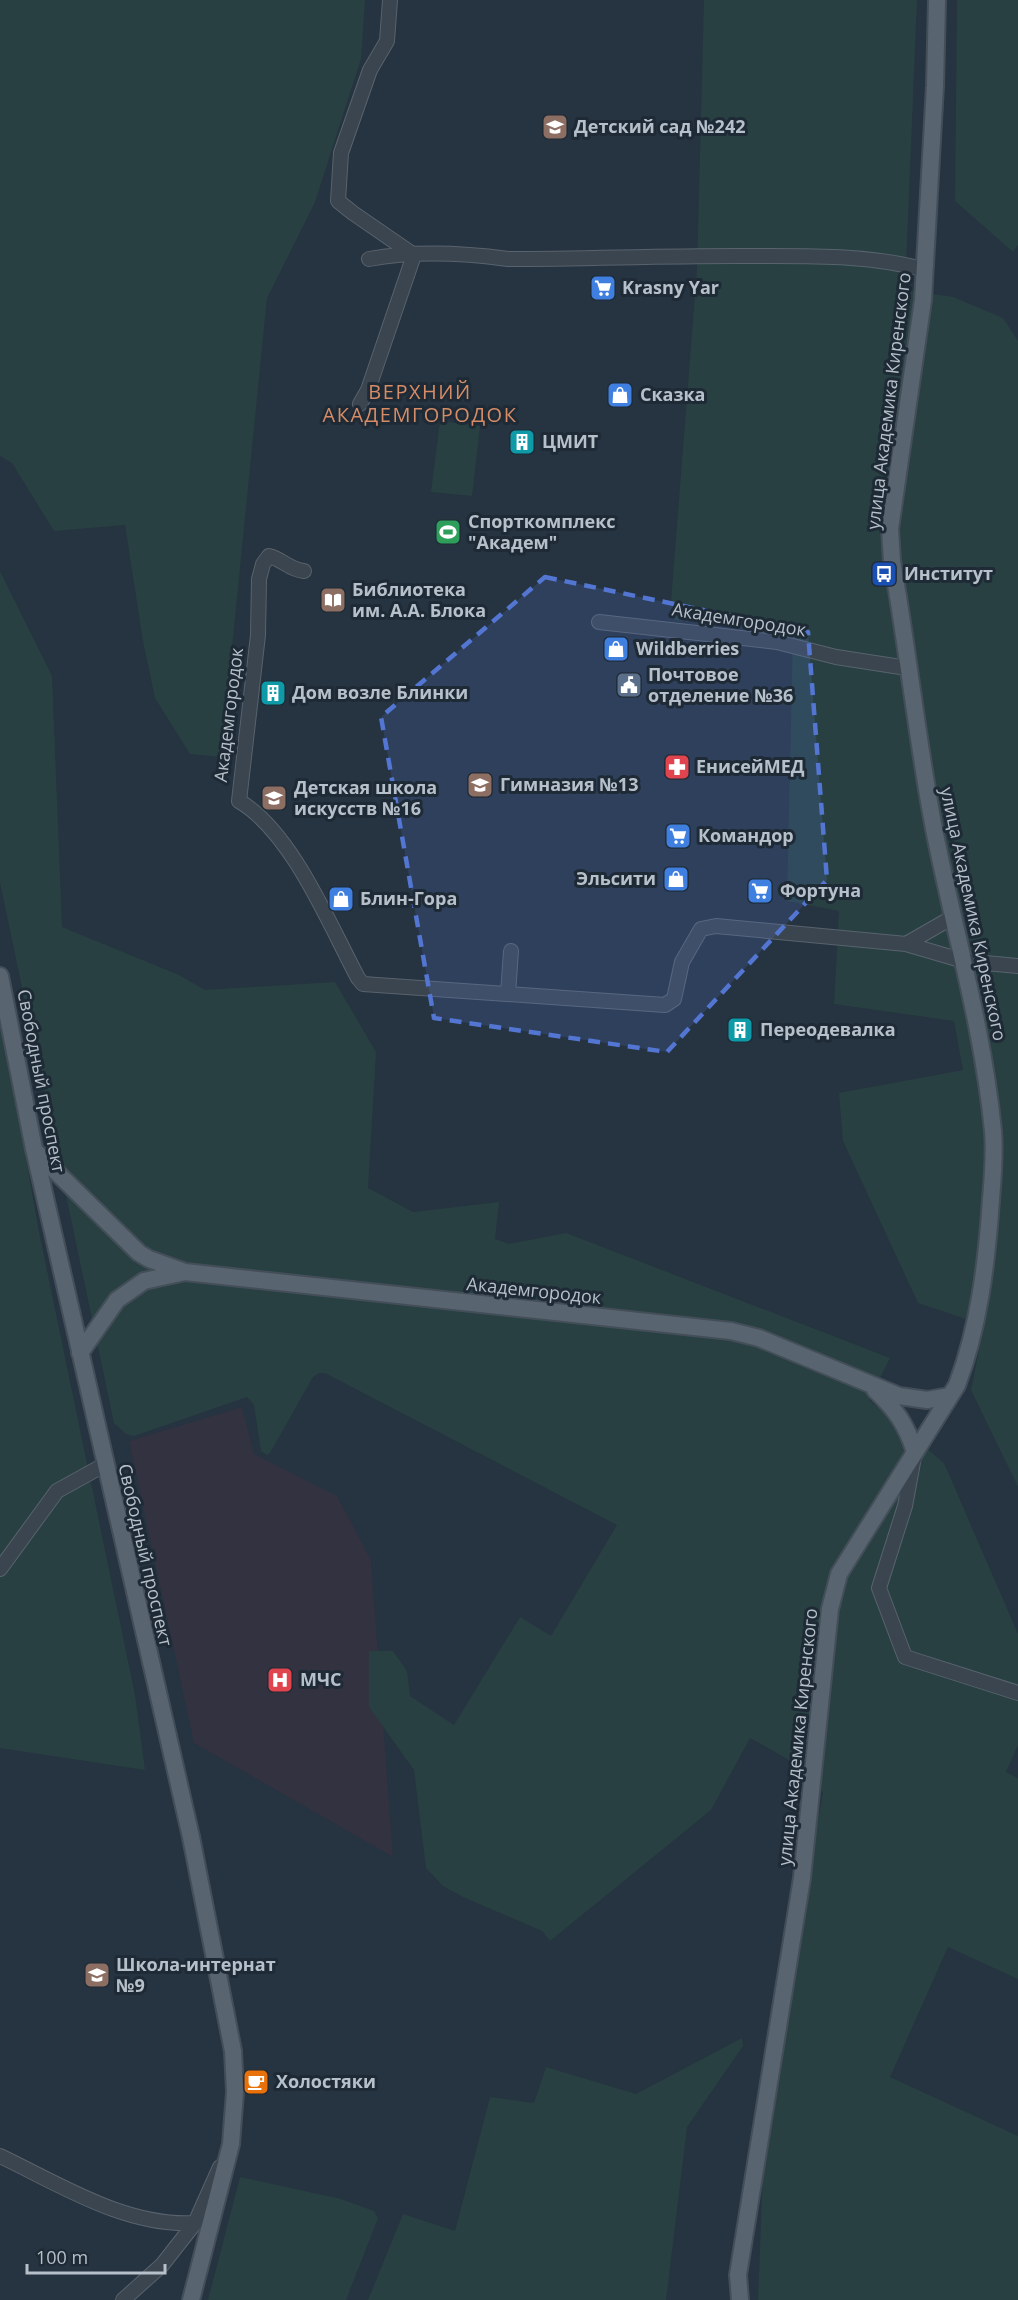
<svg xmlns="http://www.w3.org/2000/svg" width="1018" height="2300" font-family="'Open Sans',sans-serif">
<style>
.medical{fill:#323241}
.green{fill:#284041}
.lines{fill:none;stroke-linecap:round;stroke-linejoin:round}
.minor-casing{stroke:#58636d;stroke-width:16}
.major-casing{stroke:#434e59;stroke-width:20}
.minor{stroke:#3a4550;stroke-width:14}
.major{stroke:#586470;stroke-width:16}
.marked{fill:#5376d3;fill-opacity:0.2;stroke:#5376d3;stroke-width:4.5;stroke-dasharray:12 8;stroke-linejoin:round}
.labels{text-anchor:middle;stroke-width:6;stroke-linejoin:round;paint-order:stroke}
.poi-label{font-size:18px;font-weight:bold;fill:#b6c0ca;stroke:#1e2a35;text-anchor:start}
.street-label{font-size:18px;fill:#b6c0ca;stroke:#1e2a35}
.neighbourhood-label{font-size:20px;letter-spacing:1.5px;fill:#d58c67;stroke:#1e2a35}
</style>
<rect width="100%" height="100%" fill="#263340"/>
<!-- medical -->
<path class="medical" d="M242,1407L254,1454L337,1496L371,1560L393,1857L194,1743L129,1441Z"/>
<!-- green -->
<path class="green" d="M0,0H365L361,59L315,202L267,298L221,757L190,754L155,698L143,641L125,525L54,531L12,463L0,456Z
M704,0H917L905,290L953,297L1003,318L1018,341V1487L971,1390L984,1325L918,1303L843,1141L839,1093L963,1070L954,1021L834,1004L839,911L787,901L793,633L675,620L671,602L697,269Z
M957,0H1018V245L1013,252L955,201Z
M440,421L480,426L472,496L431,492Z
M0,571L52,676L62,927L179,975L205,990L335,982L376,1052L368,1188L413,1212L499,1202L495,1239L509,1244L566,1233L890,1358L869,1400L944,1463L1018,1634V1745L1006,1772L1018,1778V1979L948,1947L890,2077L1018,2136V2300H758L763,2171L798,1929L823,1793L807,1770L750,1738L711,1810L550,1941L542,1931L463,1897L443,1886L426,1868L414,1770L369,1707V1651H393L407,1671L410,1696L454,1725L520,1617L551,1636L617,1525L325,1373H319L313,1377L270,1453L267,1455L261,1451L254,1405L247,1397L134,1436L126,1434L114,1423L0,883Z
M0,1011L39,1232L135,1695L145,1770L0,1748Z
M742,2038L743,2046L687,2127L666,2300H368L403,2214L455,2231L490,2097L534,2103L546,2067L636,2094Z
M240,2177L341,2199L374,2211L378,2218L346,2300H208Z"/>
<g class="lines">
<!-- minor casing -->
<g class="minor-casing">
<path id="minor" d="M390,0L387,41L370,70L341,153L338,201L353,213L414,255
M369,259C412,251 464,253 508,259C591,259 675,255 758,256C814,256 872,255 926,270
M360,404L368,390L414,255
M304,571C290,570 282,559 269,556L263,564L259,579L258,635L239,801C292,832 329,924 358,978L363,984L665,1005L674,999L682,962L701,929L716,926L906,944L964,961L1018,966
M599,622L777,642L836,657L907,668
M906,944L953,917
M508,994L511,951
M914,1457L905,1506L879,1588L905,1657L1018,1693
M0,1569L57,1491L104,1465
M0,2156C61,2185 126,2227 195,2223
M123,2300L162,2265L195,2223L220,2167"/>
</g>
<!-- major casing -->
<g class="major-casing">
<path id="major" d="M0,976L34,1149L191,1837L233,2051L235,2092L231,2144L191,2300
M34,1150L139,1253L149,1259L185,1272L731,1331L759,1338L899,1396L927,1400L950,1396
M80,1353L117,1300L144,1281L185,1272
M875,1390C896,1410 906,1424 915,1452
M740,2300L738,2275L802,1878L830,1609L839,1574L957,1385C979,1327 987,1261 991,1199C993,1176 995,1154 993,1131C983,1028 954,930 934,829C917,740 908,650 892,561L890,529L923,300L935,86L937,0"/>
</g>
<!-- minor -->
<use href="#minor" class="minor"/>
<!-- major -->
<use href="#major" class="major"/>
</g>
<!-- marked area -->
<path class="marked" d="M545,577L808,632L827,880L667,1052L434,1018L381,717Z"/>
<!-- icons -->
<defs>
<g id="school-square" transform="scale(1.35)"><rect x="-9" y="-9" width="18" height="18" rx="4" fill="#8d6e63" stroke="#1e2a35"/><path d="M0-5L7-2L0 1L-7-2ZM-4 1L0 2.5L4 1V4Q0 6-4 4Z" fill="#fff"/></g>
<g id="supermarket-square" transform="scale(1.35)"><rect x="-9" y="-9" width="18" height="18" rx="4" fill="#3f7fe0" stroke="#1e2a35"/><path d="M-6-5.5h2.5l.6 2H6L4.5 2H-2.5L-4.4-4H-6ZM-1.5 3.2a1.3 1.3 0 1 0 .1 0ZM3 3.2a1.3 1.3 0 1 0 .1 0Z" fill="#fff"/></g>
<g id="shop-square" transform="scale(1.35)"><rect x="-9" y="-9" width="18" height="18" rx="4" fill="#3f7fe0" stroke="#1e2a35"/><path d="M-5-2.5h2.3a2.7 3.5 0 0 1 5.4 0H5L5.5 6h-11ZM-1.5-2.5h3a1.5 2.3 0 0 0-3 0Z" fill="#fff"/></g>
<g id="building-square" transform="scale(1.35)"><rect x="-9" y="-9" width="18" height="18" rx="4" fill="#0f9aa8" stroke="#1e2a35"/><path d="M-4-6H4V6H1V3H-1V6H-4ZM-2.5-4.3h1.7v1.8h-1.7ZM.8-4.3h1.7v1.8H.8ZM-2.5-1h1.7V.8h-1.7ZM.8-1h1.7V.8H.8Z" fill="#fff"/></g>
<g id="stadium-square" transform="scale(1.35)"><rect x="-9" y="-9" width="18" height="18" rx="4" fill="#2e9e5b" stroke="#1e2a35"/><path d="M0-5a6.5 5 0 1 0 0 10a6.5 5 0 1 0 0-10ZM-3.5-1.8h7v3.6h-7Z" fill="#fff"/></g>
<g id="bus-square" transform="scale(1.35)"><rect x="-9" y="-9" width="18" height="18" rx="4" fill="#1a4fb4" stroke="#1e2a35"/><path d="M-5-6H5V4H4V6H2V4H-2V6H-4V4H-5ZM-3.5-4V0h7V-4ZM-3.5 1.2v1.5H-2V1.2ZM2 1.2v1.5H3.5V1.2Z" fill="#fff"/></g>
<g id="library-square" transform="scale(1.35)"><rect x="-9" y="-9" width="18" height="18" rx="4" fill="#8d6e63" stroke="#1e2a35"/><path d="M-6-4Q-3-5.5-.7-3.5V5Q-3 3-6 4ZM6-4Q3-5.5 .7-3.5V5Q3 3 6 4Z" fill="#fff"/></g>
<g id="civic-square" transform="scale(1.35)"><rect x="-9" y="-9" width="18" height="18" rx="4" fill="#5c6f8a" stroke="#1e2a35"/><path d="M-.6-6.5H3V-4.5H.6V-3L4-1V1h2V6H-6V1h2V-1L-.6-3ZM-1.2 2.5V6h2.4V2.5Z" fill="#fff"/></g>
<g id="pharmacy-square" transform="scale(1.35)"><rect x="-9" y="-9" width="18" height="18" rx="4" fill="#e0444e" stroke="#1e2a35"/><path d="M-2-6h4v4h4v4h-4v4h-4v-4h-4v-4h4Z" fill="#fff"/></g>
<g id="hospital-square" transform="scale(1.35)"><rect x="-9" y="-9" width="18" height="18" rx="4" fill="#e0444e" stroke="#1e2a35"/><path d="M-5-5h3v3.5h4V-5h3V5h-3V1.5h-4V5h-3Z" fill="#fff"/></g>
<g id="cafe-square" transform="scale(1.35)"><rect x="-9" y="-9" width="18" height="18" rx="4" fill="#e8710a" stroke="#1e2a35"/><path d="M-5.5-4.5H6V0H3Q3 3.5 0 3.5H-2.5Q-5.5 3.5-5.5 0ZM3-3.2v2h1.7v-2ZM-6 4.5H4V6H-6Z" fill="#fff"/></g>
</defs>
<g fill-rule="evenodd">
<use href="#school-square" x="555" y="127"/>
<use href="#supermarket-square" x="603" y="288"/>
<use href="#shop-square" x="620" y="395"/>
<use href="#building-square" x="522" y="442"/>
<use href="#stadium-square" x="448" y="532"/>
<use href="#bus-square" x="884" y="574"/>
<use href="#library-square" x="333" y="600"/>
<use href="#shop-square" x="616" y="649"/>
<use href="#civic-square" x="629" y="685"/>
<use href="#building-square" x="273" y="693"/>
<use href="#pharmacy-square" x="677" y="767"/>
<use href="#school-square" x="480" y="785"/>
<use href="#school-square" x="274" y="798"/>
<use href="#supermarket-square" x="678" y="836"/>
<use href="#shop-square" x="676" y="879"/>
<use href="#supermarket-square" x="760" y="891"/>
<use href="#shop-square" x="341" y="899"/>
<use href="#building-square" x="740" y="1030"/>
<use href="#hospital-square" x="280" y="1680"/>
<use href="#school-square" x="97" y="1975"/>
<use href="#cafe-square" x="256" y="2082"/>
</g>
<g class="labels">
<!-- poi labels -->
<g class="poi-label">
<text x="574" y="133">Детский сад №242</text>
<text x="622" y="294">Krasny Yar</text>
<text x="640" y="401">Сказка</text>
<text x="542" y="448">ЦМИТ</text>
<text x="468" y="528">Спорткомплекс<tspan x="468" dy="21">"Академ"</tspan></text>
<text x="904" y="580">Институт</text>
<text x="352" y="596">Библиотека<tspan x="352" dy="21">им. А.А. Блока</tspan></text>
<text x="636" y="655">Wildberries</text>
<text x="648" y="681">Почтовое<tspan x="648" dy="21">отделение №36</tspan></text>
<text x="292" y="699">Дом возле Блинки</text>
<text x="696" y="773">ЕнисейМЕД</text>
<text x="500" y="791">Гимназия №13</text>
<text x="294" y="794">Детская школа<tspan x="294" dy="21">искусств №16</tspan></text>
<text x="698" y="842">Командор</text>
<text x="656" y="885" text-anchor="end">Эльсити</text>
<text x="780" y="897">Фортуна</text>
<text x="360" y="905">Блин-Гора</text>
<text x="760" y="1036">Переодевалка</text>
<text x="300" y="1686">МЧС</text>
<text x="116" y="1971">Школа-интернат<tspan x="116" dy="21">№9</tspan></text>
<text x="276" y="2088">Холостяки</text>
</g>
<!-- street labels -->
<g class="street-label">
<text transform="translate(889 401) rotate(-83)" y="6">улица Академика Киренского</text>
<text transform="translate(739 620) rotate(9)" y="6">Академгородок</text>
<text transform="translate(229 715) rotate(-83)" y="6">Академгородок</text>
<text transform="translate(973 914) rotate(78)" y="6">улица Академика Киренского</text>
<text transform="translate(41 1081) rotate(79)" y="6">Свободный проспект</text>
<text transform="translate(534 1291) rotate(6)" y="6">Академгородок</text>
<text transform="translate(145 1555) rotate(77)" y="6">Свободный проспект</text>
<text transform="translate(798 1737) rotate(-84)" y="6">улица Академика Киренского</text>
</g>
<!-- neighbourhood labels -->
<g class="neighbourhood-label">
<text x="420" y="399">ВЕРХНИЙ<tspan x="420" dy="23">АКАДЕМГОРОДОК</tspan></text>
</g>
</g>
<!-- scale -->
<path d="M27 2264v9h138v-9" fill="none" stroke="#b6c0ca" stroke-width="3"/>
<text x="36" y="2264" font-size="18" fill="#b6c0ca" stroke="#1e2a35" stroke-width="4.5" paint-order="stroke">100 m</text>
</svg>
